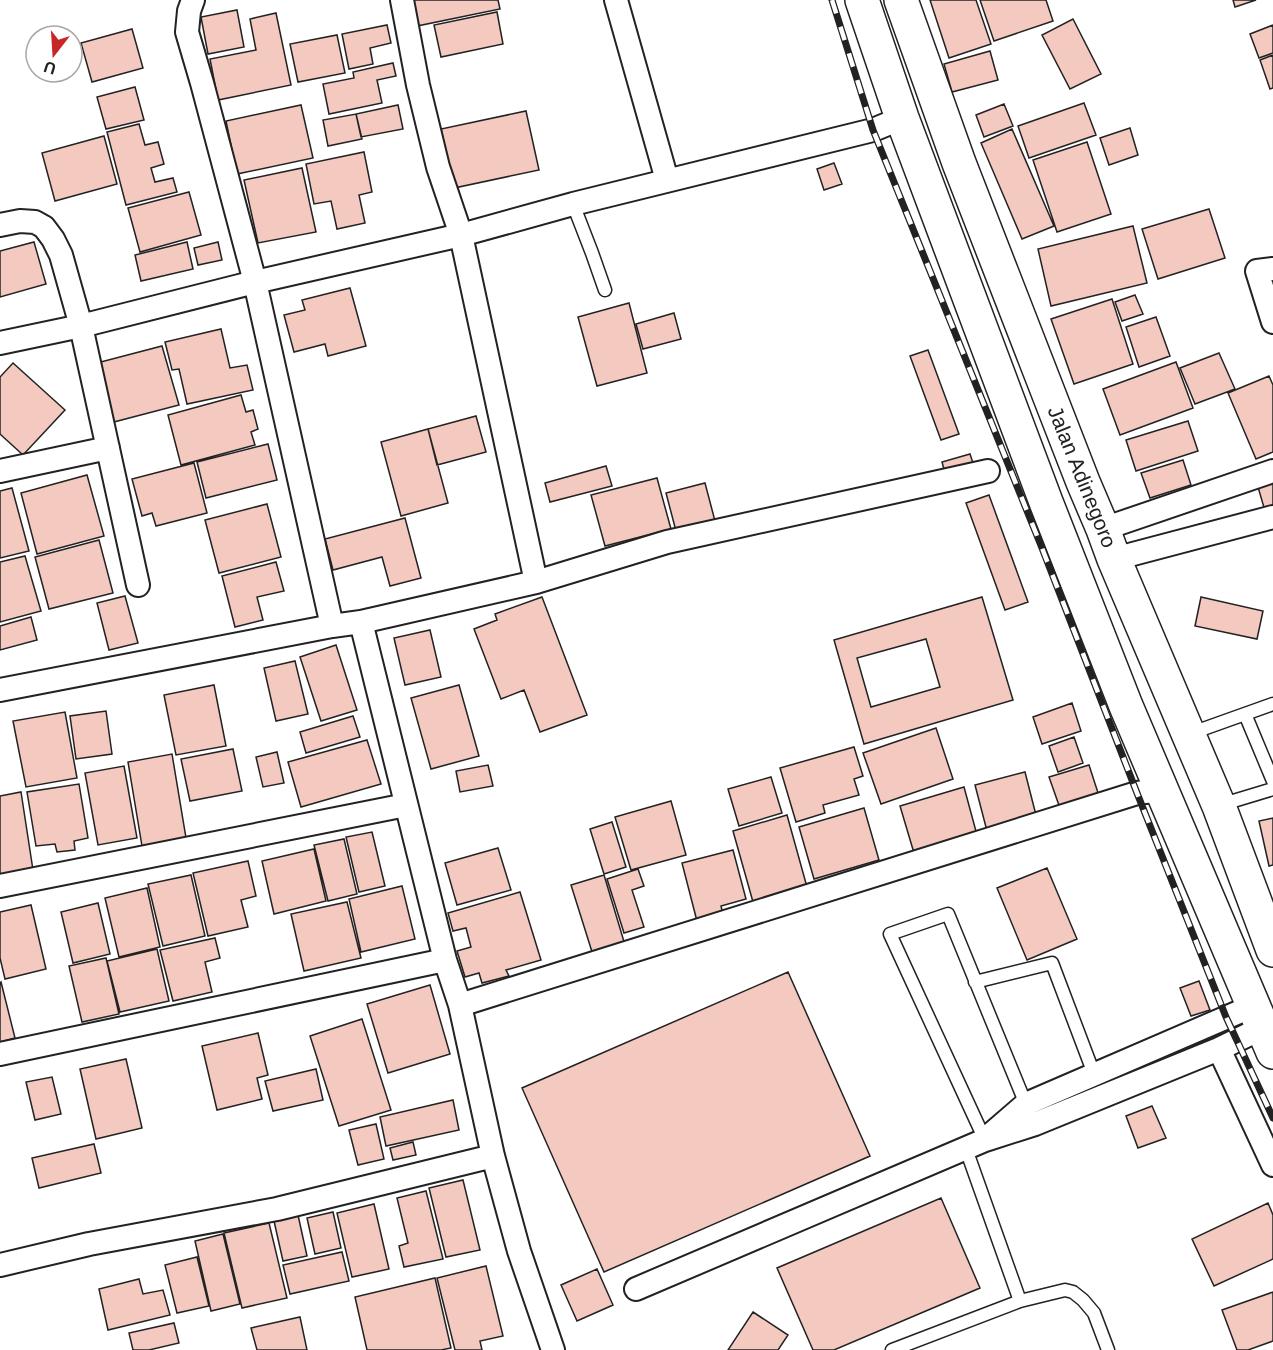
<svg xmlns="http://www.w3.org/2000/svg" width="1273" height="1350" font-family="Helvetica,sans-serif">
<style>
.building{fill:#f3c9c0;stroke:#222;stroke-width:1.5;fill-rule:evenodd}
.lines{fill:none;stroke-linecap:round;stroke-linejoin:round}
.lane-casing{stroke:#222;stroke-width:15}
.street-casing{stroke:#222;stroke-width:26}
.highway-casing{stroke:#222;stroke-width:36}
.lane{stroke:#fff;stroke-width:12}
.street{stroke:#fff;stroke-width:22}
.highway{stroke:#fff;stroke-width:33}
.rail-casing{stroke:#222;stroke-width:7}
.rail{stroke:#fff;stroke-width:4.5;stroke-dasharray:14;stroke-linecap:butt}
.labels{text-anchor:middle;stroke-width:4.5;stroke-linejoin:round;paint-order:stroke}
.street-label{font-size:21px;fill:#222;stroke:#fff}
</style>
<rect width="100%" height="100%" fill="#fff"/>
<!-- building -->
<path class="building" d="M412,0H498L500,9L417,26Z
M930,0H976L991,44L949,58Z
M980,0H1046L1053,21L994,41Z
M1233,0H1256L1235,7Z
M237,10L244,47L208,54L201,17Z
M497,12L503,44L441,57L434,25Z
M276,13L291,85L218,100L210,59L256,50L250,19Z
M1073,19L1101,74L1070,89L1042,35Z
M387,25L391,43L370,48L373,64L349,69L342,34Z
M1273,25V53L1259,58L1250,34Z
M132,29L143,68L92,82L81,43Z
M337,35L345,73L298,82L290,44Z
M990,51L998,80L952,92L944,64Z
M1273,55V88L1270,89L1260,60Z
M393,63L396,76L377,80L382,103L329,114L323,84L354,78L353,72Z
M135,87L144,120L106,129L97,97Z
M1084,103L1096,135L1029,158L1018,126Z
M1004,104L1013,126L984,137L976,115Z
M301,105L313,158L237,174L226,121Z
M398,105L403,129L361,137L356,114Z
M526,111L539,170L454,188L441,129Z
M356,114L362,139L328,146L323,120Z
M139,124L145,145L158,142L164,164L151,168L155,182L173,178L177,192L126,205L107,132Z
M1130,128L1138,155L1109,165L1100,138Z
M1012,129L1054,226L1022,239L981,143Z
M104,136L117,184L55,201L42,153Z
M1087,142L1111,214L1057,232L1033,160Z
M364,152L372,192L359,195L365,223L337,229L331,201L314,204L306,164Z
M834,163L842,184L824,190L817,169Z
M302,168L316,232L258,243L244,180Z
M189,192L201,235L140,252L128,208Z
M1209,209L1225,258L1158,279L1142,229Z
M1133,226L1147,283L1051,306L1038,249Z
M34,242L46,284L0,297V251Z
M187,242L193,269L141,281L135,255Z
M218,242L222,260L198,265L194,248Z
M350,288L366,346L328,356L325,344L294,352L284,315L305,310L302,300Z
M1135,295L1143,314L1122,321L1115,302Z
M1112,299L1133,364L1074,384L1051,319Z
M629,303L647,373L597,386L578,317Z
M674,313L681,339L643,349L636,324Z
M1156,317L1170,356L1139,367L1126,327Z
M221,329L230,368L247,365L253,390L187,404L179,369L172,370L165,342Z
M162,346L179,405L110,423L93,364Z
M928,350L959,434L941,440L910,356Z
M1219,353L1235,389L1195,404L1180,368Z
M1176,362L1193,408L1120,435L1103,389Z
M13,363L65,410L23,455L0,434V377Z
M1269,376L1273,385V452L1256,459L1228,393Z
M241,395L246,412L253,410L258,429L251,432L255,445L181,465L168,415Z
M476,416L486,452L437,465L428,429Z
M1188,421L1198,451L1136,471L1126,440Z
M428,429L448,503L401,516L381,442Z
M268,444L277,480L206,498L197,462Z
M970,454L975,469L946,477L942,462Z
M1183,460L1191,485L1150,498L1141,473Z
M194,463L207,513L156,526L152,513L142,516L132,479Z
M606,466L612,486L550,502L545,483Z
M87,475L104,536L37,554L21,493Z
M657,478L671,529L605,546L591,495Z
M1273,482V509L1265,511L1258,487Z
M705,483L715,521L676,531L666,493Z
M12,488L29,551L0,558V491Z
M989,495L1028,602L1005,610L966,503Z
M267,504L281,557L219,573L205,520Z
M405,518L421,578L390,586L382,557L333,570L325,539Z
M99,540L113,593L49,609L35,557Z
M25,556L41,611L0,622V562Z
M276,562L284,591L257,597L263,620L235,627L222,576Z
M125,596L138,643L109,650L97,603Z
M542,597L587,715L540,732L524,690L501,699L474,629L497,620L495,614Z
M982,597L1013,700L864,744L834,640ZM926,639L940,687L871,707L857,658Z
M1201,597L1263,611L1257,639L1195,626Z
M31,617L37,640L0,650V626Z
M430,630L441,677L405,685L394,638Z
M336,645L357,710L321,721L300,657Z
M295,661L308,714L276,721L264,668Z
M214,685L226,746L176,755L164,695Z
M459,685L479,756L431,769L411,698Z
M1072,703L1081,731L1042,744L1033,717Z
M106,711L112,754L76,759L70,716Z
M65,712L77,778L26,787L13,721Z
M353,716L360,737L306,753L300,732Z
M936,728L953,779L881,804L863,753Z
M1074,737L1083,763L1058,772L1049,746Z
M367,740L381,784L301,807L288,762Z
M854,747L863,776L854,779L859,795L823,805L825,813L796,822L780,768Z
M233,749L242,791L190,801L181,759Z
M277,752L284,783L263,787L256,757Z
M172,754L186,838L142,846L128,762Z
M488,765L493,786L460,792L456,771Z
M1089,765L1100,799L1061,811L1049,777Z
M124,766L137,838L98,845L85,773Z
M1025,772L1037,819L987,831L975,785Z
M771,777L782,813L739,826L728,789Z
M79,784L88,838L74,841L75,850L57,852L55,844L36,846L27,792Z
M964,787L977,835L914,853L900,806Z
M21,792L33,870L0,875V796Z
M671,801L686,855L631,870L615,817Z
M864,808L879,860L814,879L799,827Z
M787,815L807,887L753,902L733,831Z
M1273,818V865L1269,866L1259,821Z
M612,822L626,867L604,874L590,829Z
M372,832L385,886L359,892L346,837Z
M344,839L357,894L328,901L314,845Z
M498,848L511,890L457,905L445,863Z
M314,849L326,901L274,914L262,861Z
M733,850L746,899L721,906L724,919L698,925L682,863Z
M248,861L256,896L241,900L248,927L208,936L193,873Z
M1047,868L1077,939L1027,960L997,888Z
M638,869L644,886L632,890L644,927L624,933L607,879Z
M191,875L205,936L163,946L148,884Z
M604,875L625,945L593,955L571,885Z
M402,886L415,939L361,952L349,899Z
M147,888L160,947L119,957L105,898Z
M520,892L541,960L506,970L509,976L482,983L479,973L465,977L457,951L471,947L466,928L453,931L448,913Z
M347,902L361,958L304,971L291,914Z
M98,903L110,954L73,963L61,912Z
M31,905L46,969L5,979L0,958V912Z
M215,938L220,958L205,962L212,992L173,1001L160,950Z
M157,949L169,1001L120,1012L107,961Z
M106,958L119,1014L82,1022L69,966Z
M788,972L870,1156L604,1272L522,1088Z
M1199,981L1210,1010L1191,1016L1180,988Z
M1,982L15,1038L0,1042V983Z
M430,985L450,1054L388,1073L367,1004Z
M362,1019L391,1110L339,1126L310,1036Z
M258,1033L268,1075L257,1078L262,1099L217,1110L202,1046Z
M126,1059L142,1128L96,1139L80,1069Z
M316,1069L323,1100L273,1111L265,1081Z
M52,1077L61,1114L35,1120L26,1082Z
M453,1100L459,1130L386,1146L380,1117Z
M1152,1106L1166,1138L1138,1148L1126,1116Z
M376,1124L384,1159L358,1165L349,1130Z
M413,1142L416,1155L393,1160L390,1148Z
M94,1144L101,1173L39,1188L32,1158Z
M463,1180L480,1250L446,1257L429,1188Z
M426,1191L443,1259L404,1267L399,1246L408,1243L397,1198Z
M941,1198L980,1288L834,1350H813L777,1268Z
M1268,1203L1273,1215V1259L1214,1286L1192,1239Z
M374,1204L389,1269L352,1277L337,1213Z
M333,1212L341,1248L315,1254L307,1218Z
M298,1215L307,1256L283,1261L274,1221Z
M269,1223L287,1298L242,1308L224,1233Z
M223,1234L240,1304L211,1311L195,1241Z
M342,1252L349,1281L290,1294L283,1265Z
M197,1257L209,1306L177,1313L165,1265Z
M486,1266L503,1336L480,1341L482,1350H455L437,1278Z
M597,1269L613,1305L577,1321L561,1285Z
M435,1278L451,1348L441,1350H367L355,1297Z
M139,1279L143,1294L163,1290L170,1315L108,1330L99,1289Z
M1273,1292V1341L1248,1350H1237L1222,1310Z
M753,1312L788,1335L778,1350H728Z
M300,1317L307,1350H257L251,1328Z
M174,1323L179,1343L149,1350H133L129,1333Z"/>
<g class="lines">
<!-- lane casing -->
<g class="lane-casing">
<path id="lane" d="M573,204L592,253L605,290
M1245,714L1273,781
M1189,734L1273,704
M1220,805L1273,789
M975,982L1052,963L1094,1074
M985,1140L890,934L948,914L1027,1107
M966,1149L1020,1301
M892,1350L1020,1301L1065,1290L1073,1292L1083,1300L1094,1313L1108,1350"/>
</g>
<!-- street casing -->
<g class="street-casing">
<path id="street" d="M193,0L189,11L187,32L202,83L255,282L332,626
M402,0L418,85L438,167L461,235L536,582
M616,0L667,180
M0,225L20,221L35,222L44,227L53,239L61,255L81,326L138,585
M1273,269L1257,271L1273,322
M0,343L81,326L255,282L461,235L573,204L873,130L902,118
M0,471L108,448
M1103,529L1273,471
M1114,559L1273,517
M361,622L445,960L460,1005L493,1156L519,1251L553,1350
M0,690L332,626L361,622L536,582L667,542L988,471
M0,886L406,805
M460,1005L1137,793L1162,790
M1219,1049L1273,1165
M0,1054L445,960
M990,1135L1026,1104L1253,1006
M0,1265L89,1244L277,1209L493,1156
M636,1289L985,1140L1035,1124L1219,1049L1262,1028"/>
</g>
<!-- highway casing -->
<g class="highway-casing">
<path id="highway" d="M862,0L902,118L1046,502L1126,706L1273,1052
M901,0L959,163L1083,482L1103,529L1114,559L1219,806L1273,950"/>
</g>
<!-- lane -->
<use href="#lane" class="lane"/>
<!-- street -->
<use href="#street" class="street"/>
<!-- highway -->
<use href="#highway" class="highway"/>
<!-- rail casing -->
<g class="rail-casing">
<path id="rail" d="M832,0L873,130L1042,548L1137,793L1226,1017L1273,1118"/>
</g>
<!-- rail -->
<use href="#rail" class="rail"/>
</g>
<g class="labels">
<!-- street labels -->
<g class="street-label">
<text transform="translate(1082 477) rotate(68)" y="7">Jalan Adinegoro</text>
</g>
</g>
<!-- north arrow -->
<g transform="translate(54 54) rotate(197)"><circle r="28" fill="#ffffff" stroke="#a7a7a7" stroke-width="1.5"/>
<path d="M0-4.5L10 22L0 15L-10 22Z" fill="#c62828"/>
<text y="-9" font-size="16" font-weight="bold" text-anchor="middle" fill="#222222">U</text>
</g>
</svg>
